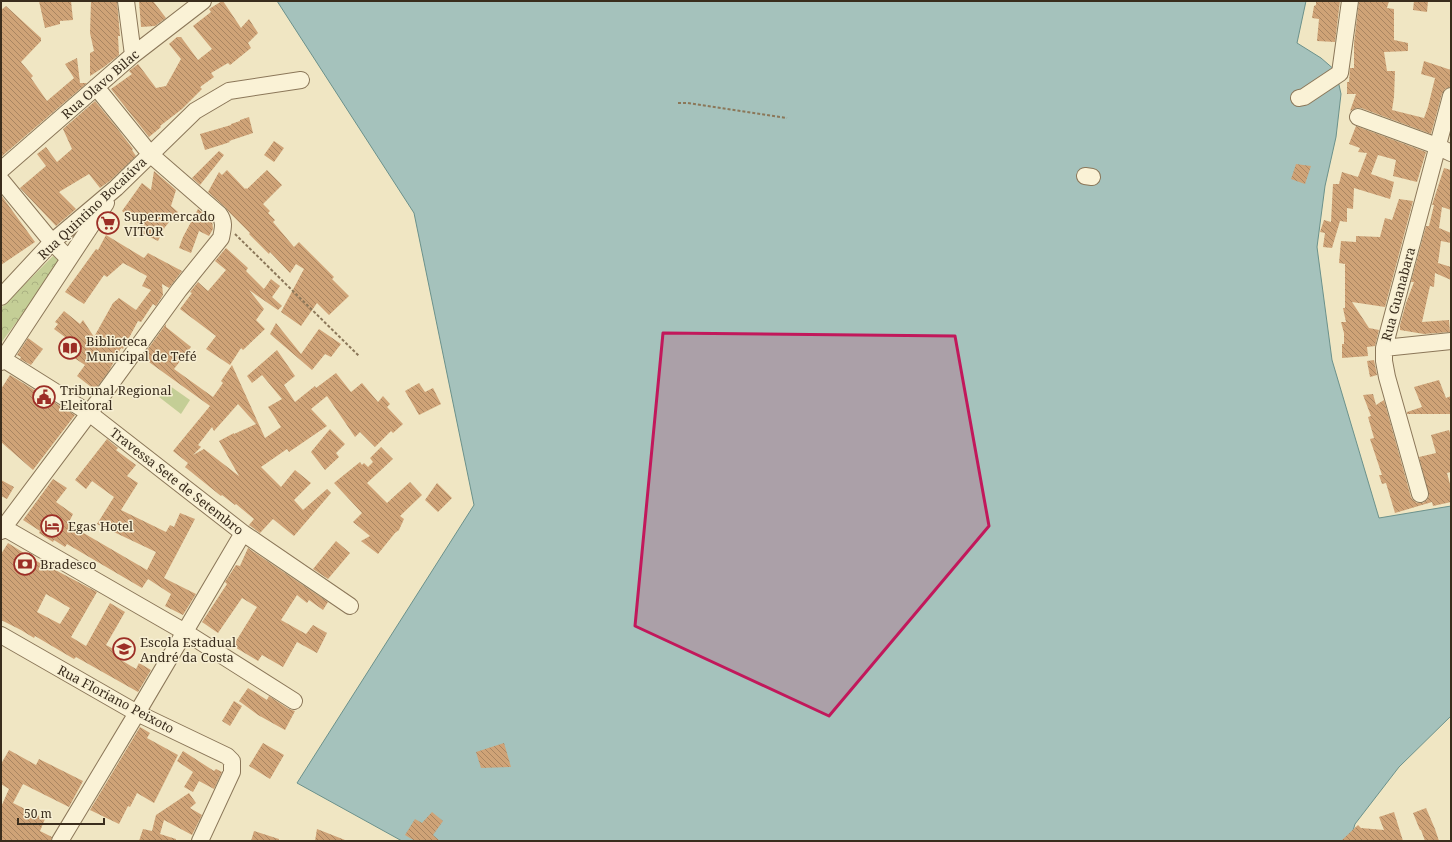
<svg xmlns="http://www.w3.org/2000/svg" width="1452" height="842" font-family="'Noto Serif',serif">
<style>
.park{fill:url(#park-crowns)}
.garden{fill:#c4ce96}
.water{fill:#a5c2bc;stroke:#6b918b}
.building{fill:url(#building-back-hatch);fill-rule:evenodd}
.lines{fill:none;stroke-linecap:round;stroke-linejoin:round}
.minor-casing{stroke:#8b7759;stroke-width:18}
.path{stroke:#8b7759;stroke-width:2;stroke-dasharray:3 2;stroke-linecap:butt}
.minor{stroke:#faf2d6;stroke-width:16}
.marked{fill:#c2185b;fill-opacity:0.2;stroke:#c2185b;stroke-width:3;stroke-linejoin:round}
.labels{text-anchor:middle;stroke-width:3;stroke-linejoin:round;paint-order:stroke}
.street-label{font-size:13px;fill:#3a2d1d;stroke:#f7efd3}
.poi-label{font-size:13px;fill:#3a2d1d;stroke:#f7efd3;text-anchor:start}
</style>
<defs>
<pattern id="park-crowns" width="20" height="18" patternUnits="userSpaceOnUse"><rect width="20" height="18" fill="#c4ce96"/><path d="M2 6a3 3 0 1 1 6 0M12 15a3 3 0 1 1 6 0" fill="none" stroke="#a9b181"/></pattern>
<pattern id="building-back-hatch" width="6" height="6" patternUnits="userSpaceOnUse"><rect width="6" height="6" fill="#cfa377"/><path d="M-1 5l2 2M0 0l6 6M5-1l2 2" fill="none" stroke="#a98561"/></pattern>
</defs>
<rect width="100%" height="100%" fill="#f0e6c3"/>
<!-- park -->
<path class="park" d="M53,256L61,262L1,343V308Z"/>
<!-- garden -->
<path class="garden" d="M170,386L190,400L181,414L159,397Z"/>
<!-- water -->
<path class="water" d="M277,1H1306L1297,43L1321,58L1336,71L1341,94L1336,137L1325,186L1317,247L1332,360L1379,518L1451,506V716L1399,767L1355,824L1350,841H402L297,783L474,505L414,213Z"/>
<!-- building -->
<path class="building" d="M39,1H71L73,20L60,21V24L45,28Z
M91,1H117L120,36H118L119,55L104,67L90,76V53L94,51L90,33Z
M139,1H153L166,18L155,26L141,27Z
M222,1H223L241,28L249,19L258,33L248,43L251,48L230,65L228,63L211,73L214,77L200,87L202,89L182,109L160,126L161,127L149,137L111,89L132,74L129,71L138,64L156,88L166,86L181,59L169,44L177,37H181L198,60L212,49L193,26L211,12L209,9Z
M1316,1H1340L1335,42L1317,41L1319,19L1312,18L1314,6L1316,5Z
M1359,1H1389L1387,8L1394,9V40L1408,43V51L1384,52L1387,71H1395L1394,97L1392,110L1424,118L1428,107L1435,78L1421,74L1424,61L1451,70L1450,87L1445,89L1442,94L1431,134L1361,108H1356L1350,111L1356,94H1347V82H1349L1350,68H1354V43Z
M1414,1H1428L1427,12L1413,10Z
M6,6L41,38V41L21,62L33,76L31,78L47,101L74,78L65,64L77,58L80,83H87L1,157V10Z
M95,101L117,128L133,149L132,150L136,156L111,180L100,188L89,174L59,192L76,209L56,226L20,188L46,166L37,154L46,147L57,162L72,149L63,129Z
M249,117L253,133L229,141L230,142L224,144L205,150L200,134L231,125V124L240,121V120Z
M1356,126L1426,152L1417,182L1393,176L1396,160L1378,155L1371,174L1394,182L1390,199L1354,188L1353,209L1347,208V222L1340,221L1332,248L1323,247L1325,233L1320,232L1324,220L1331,222L1333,184H1339L1342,172L1358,177L1367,153L1358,152L1360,148L1349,144Z
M274,141L284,148L274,162L264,155Z
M219,151L224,155L200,185L192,178Z
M1296,164L1311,166L1305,184L1291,179Z
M1444,168L1451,170V210L1442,207L1439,228L1451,233V243L1441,241L1438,263L1451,267V280L1435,273L1434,287L1430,286L1422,322L1449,320L1450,332L1424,334L1400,330V325L1406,303L1414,282H1411L1426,226H1429L1434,205H1432Z
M227,170L245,189L246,188L247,189L267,170L282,185L263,204L270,211L268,213L275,220L273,222L294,247L299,242L334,277L332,279L349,296L329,315L317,303L301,326L281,312L304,269L296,264L290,273L270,252L269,254L249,234L250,233L230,213L225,207L208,192L219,172L222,175Z
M154,171L176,190L171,206L178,212L165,227L158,241L142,233L144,228L122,211L142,183L151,190Z
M1,195L35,242L1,265Z
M1399,199L1413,201L1385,307L1352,302L1369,328L1379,330L1375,346L1367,347L1368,356L1342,358V344H1344V333L1341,322H1346L1343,308H1345V264L1339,263L1341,241L1356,242V236L1380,237L1385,218L1392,220Z
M198,209L212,220L213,229L209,236L199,231L191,253L179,248L183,237Z
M106,235L144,258L148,253L182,271L169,288L162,284L163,295L156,306L153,304L141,322L138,321L123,349L121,348L109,371L95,390L77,376L85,365L62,350L69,340L54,329L58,324L55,322L64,311L80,324L83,320L94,337L113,303L119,298L136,310L151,290L142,286L147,276L123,263L107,277L104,275L84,304L65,292L96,249L98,250Z
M226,248L248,268L246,271L264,289L271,279L280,286L272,297L282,306L278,310L249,290L264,309L256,320L265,329L243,350L241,348L230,365L206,349L216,336L180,309L192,293L190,292L198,282L208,291L226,270L215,261Z
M276,323L301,354L319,329L341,344L331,357L325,354L312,370L270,334Z
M166,324V327L191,347L174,369L213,397L223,383L221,381L232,365L265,438L281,427L268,407L282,399L262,375L252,383L247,376L277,350L295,376L284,385L295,402L315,386L316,388L336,373L351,392L362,383L378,402L383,396L390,404L387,407L403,424L393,433L391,431L375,447L360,432L355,437L327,396L311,409L327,426L289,452L287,449L261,467L281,487L295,470L311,483L294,500L303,510L327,489L331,493L294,536L273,519L260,533L249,525L254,519L236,504L235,505L222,495L221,496L185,467L188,463L173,451L210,406L142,357ZM238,404L256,424L234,434V433L219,441L239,476L204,449L193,455L201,447L198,445L212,427L214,431Z
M28,338L43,349L31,365L20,359L21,357L17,355Z
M1374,360L1377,375L1370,377L1367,361Z
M10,375L75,415L33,470L1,442V389Z
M1439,380L1446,398L1451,396V414H1407V412L1422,407L1414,387Z
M419,383L425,392L433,388L441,404L419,415L405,391Z
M1373,394L1376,405L1384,400L1411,497L1413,500L1417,503H1423L1427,500L1429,496L1419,457L1436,453L1431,435L1449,430L1451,436V472L1447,473L1451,488V502L1433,506L1432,502L1395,513L1386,483L1382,484L1379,475H1382L1370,439L1374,438L1368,417L1371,416L1363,395Z
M330,429L345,444L336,453L339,457L325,470L311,452Z
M107,439L118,448L116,450L136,465L127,476L138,483L121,510L166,532L170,525L174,527L180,513L195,519L164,578L196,594L183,615L165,606L171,594L148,579L142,588L67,544L65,547L54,540L53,542L39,533L40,531L23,520L53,479L67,488L56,502L73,514L68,524L147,570L156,552L97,524L114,497L92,481L86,489L75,480Z
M381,447L393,459L367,483L387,503L410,482L422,495L400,516L404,519L399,530L395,533L378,554L361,541L370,536L353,522L362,513L334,483L360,462L362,465L364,463L368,467L373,462L370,458Z
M1,480L14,487L7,499L1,496Z
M437,483L452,498L438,512L425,500Z
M336,541L350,553L328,579L313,569Z
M8,543L43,565L44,564L97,592L71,637L86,646L110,603L125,612L106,645L119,652L116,657L136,669L139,663L151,670L138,692L76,657L74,659L35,636L34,638L21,630L1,620V554ZM46,594L70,608L60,624L37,612Z
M248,548L328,602L323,610L309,600L307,603L297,595L281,620L306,634L313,625L327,633L317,653L297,642L283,667L262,655L258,661L233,646L257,607L242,598L218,633L202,622L227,584L225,582L236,565L240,566Z
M248,688L267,700L269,696L289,709L295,711L285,730L258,715L239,701Z
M234,701L242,706L230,726L222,721Z
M140,727L150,733L147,738L178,755L154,803L137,793L130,807L128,806L119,824L90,810Z
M263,743L284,755L270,779L249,766Z
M504,743L511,767L481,768L476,752Z
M9,750L36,765L39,759L83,781L69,807L23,784L13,803L45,819L40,831L52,837L51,841H1V807L9,789L1,784V764Z
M183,751L214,771L216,769L222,772L214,789L199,781L193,792L184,787L193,772L177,761Z
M189,793L196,803L190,808L202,815L192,835L164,820L160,834L176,839V841H139L143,829L152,831L156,815Z
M1426,808L1435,829L1439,841H1425L1421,830H1420L1413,813Z
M432,812L443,821L433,835L440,841H415L405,835L415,819L422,823Z
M1394,812L1403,841H1341L1358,825L1361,828L1384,830L1379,817Z
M317,829L345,840V841H315Z
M254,831L279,839V841H251Z"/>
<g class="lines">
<!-- minor casing -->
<g class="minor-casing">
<path id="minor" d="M126,1L133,55
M1299,98L1304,97L1340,73L1350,1
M1358,117L1437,146L1451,153
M1,170L133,55L203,1
M1085,176L1092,177
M1,180L52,242L69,259
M1,297L52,242L116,188L195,111L229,91L301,80
M1384,348L1451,341
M3,359L89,413L243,533L350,606
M1,362L106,203
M1420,494L1387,377L1384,361V348L1451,96
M1,526L185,632L294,701
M1,531L99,400L179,290L221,238C223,228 225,222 219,214L151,155L96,87
M1,635L137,713L227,756L232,761V772L200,841
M60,841L137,713L243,533"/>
</g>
<!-- path -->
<path class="path" d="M678,103H688L787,118
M235,234L359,356"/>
<!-- minor -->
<use href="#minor" class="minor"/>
</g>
<!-- marked area -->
<path class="marked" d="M663,333L955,336L989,526L829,716L635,626Z"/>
<!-- icons -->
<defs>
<g id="supermarket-ring" transform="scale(1.15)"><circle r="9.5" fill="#f7efd3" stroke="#9c2e26" stroke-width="1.5"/><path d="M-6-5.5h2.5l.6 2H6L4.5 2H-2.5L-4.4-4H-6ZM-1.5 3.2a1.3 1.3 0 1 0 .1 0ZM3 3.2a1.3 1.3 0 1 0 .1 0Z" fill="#9c2e26"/></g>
<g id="library-ring" transform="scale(1.15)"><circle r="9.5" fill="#f7efd3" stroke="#9c2e26" stroke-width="1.5"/><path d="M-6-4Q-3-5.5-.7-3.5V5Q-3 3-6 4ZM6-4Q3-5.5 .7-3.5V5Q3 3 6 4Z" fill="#9c2e26"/></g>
<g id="civic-ring" transform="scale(1.15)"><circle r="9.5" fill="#f7efd3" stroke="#9c2e26" stroke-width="1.5"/><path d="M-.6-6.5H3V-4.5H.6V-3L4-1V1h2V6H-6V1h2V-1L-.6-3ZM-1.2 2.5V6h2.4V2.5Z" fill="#9c2e26"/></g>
<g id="hotel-ring" transform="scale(1.15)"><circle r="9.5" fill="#f7efd3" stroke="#9c2e26" stroke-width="1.5"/><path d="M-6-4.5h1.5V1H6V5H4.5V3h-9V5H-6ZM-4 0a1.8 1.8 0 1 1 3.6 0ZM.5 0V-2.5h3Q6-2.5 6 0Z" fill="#9c2e26"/></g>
<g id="bank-ring" transform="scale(1.15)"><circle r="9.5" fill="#f7efd3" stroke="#9c2e26" stroke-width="1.5"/><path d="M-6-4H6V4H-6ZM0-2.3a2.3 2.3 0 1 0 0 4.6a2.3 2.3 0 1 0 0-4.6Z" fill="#9c2e26"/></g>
<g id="school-ring" transform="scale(1.15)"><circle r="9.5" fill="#f7efd3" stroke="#9c2e26" stroke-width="1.5"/><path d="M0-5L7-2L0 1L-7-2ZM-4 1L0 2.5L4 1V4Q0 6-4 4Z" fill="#9c2e26"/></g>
</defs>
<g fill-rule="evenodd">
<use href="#supermarket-ring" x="108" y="223"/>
<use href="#library-ring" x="70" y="348"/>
<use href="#civic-ring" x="44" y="397"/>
<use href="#hotel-ring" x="52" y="526"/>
<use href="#bank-ring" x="25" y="564"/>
<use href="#school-ring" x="124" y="649"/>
</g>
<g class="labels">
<!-- street labels -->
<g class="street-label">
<text transform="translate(100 84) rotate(-41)" y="5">Rua Olavo Bilac</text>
<text transform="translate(92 208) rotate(-43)" y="5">Rua Quintino Bocaiúva</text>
<text transform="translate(1398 294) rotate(-75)" y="5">Rua Guanabara</text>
<text transform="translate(177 481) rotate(38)" y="5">Travessa Sete de Setembro</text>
<text transform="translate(116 699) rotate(28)" y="5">Rua Floriano Peixoto</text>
</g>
<!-- poi labels -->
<g class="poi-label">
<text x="124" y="221">Supermercado<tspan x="124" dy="15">VITOR</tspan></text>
<text x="86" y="346">Biblioteca<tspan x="86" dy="15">Municipal de Tefé</tspan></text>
<text x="60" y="395">Tribunal Regional<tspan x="60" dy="15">Eleitoral</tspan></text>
<text x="68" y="531">Egas Hotel</text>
<text x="40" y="569">Bradesco</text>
<text x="140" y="647">Escola Estadual<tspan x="140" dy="15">André da Costa</tspan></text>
</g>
</g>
<!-- border -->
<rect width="1452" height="842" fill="none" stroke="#3a2d1d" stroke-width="4"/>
<!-- scale -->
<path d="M18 818v6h86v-6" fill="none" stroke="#3a2d1d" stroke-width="2"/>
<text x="24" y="818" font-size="12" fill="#3a2d1d" stroke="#f7efd3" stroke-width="3" paint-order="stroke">50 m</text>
</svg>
